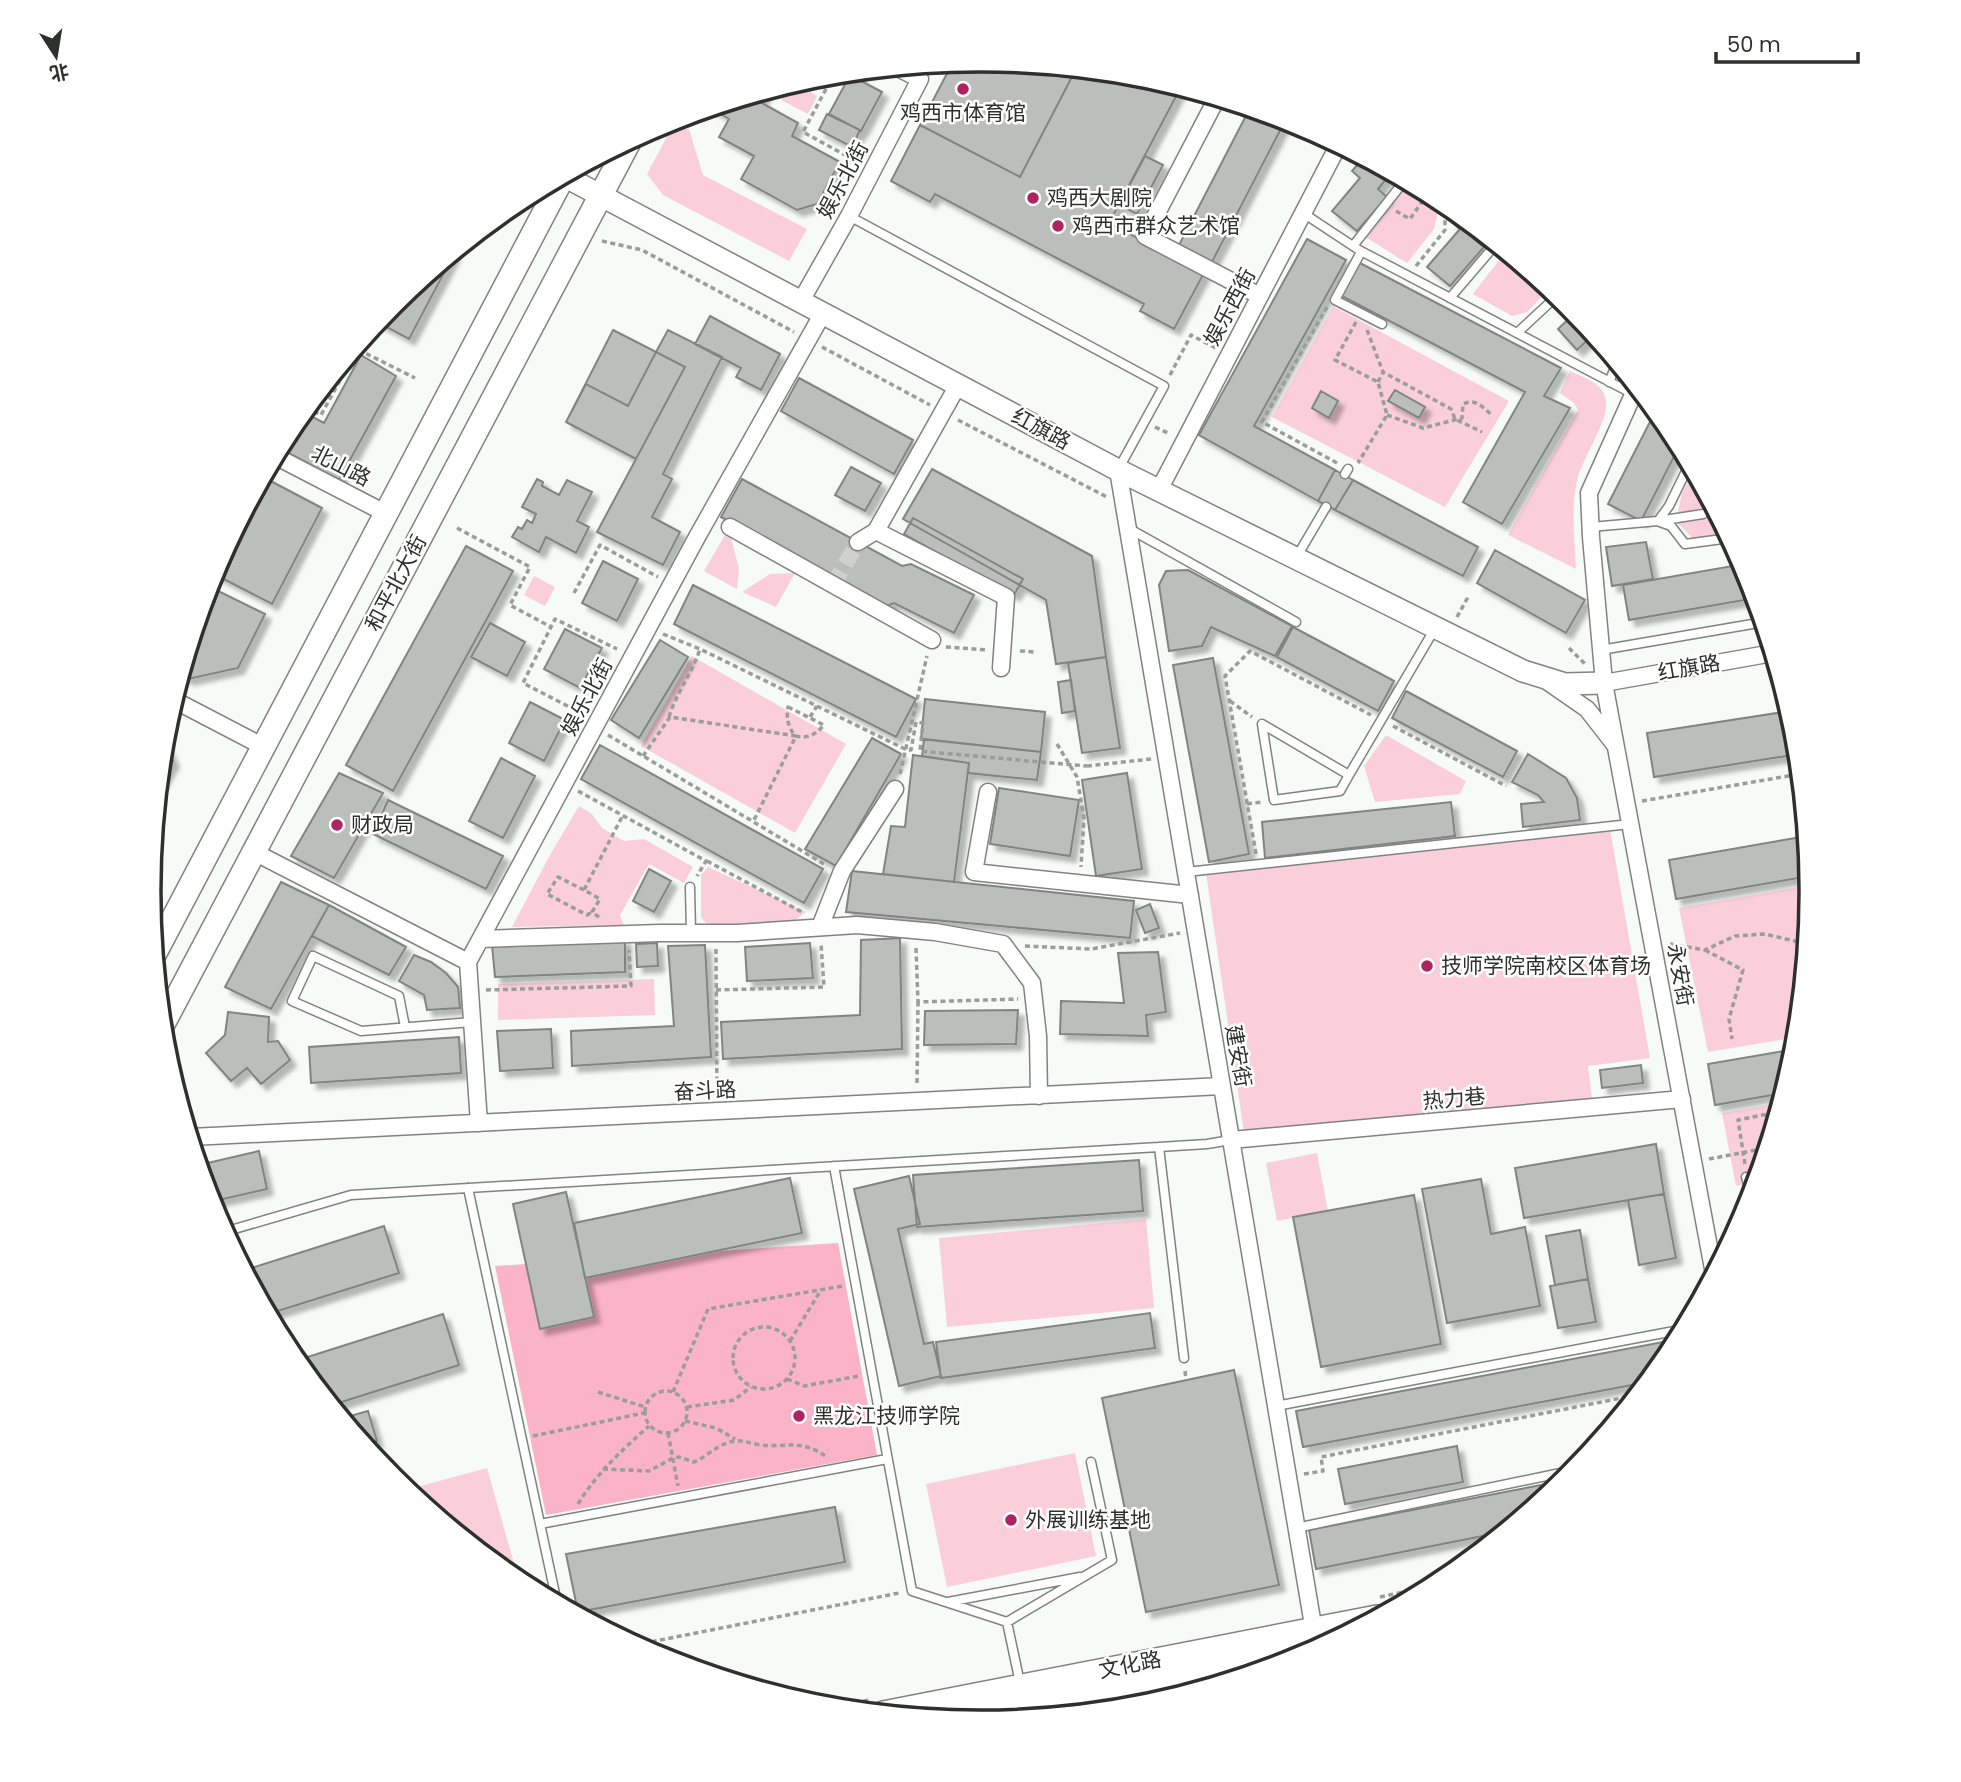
<svg xmlns="http://www.w3.org/2000/svg" width="1961" height="1782" font-family="Poppins,'Noto Sans SC',sans-serif">
<style>
.green{fill:#facfda}
.forest{fill:#fab3c7}
.building{fill:#babfbc;stroke:#808581;stroke-width:2;filter:url(#shadow)}
.lines{fill:none;stroke-linecap:round;stroke-linejoin:round}
.minor-tunnel{stroke:#ced2cf;stroke-width:16;stroke-dasharray:16 8;stroke-linecap:butt}
.service-casing{stroke:#7f8480;stroke-width:11}
.minor-casing{stroke:#7f8480;stroke-width:19}
.tertiary-casing{stroke:#7f8480;stroke-width:24}
.secondary-casing{stroke:#7f8480;stroke-width:26}
.path{stroke:#9a9d9a;stroke-width:3.5;stroke-dasharray:5 3.5;stroke-linecap:butt}
.service{stroke:#fff;stroke-width:8}
.minor{stroke:#fff;stroke-width:16}
.tertiary{stroke:#fff;stroke-width:21}
.secondary{stroke:#fff;stroke-width:23}
.path-bridge{stroke:#9a9d9a;stroke-width:3.5;stroke-dasharray:5 3.5;stroke-linecap:butt}
.poi-dot{fill:#af2360;stroke:#fff;stroke-width:2.5}
.labels{text-anchor:middle;stroke-width:5;stroke-linejoin:round;paint-order:stroke}
.poi-label{font-size:21px;fill:#2e302e;stroke:#fff;text-anchor:start}
.street-label{font-size:21px;fill:#2e302e;stroke:#fff}
.rim{fill:none;stroke:#2e302e;stroke-width:3.5}
</style>
<defs>
<filter id="shadow"><feDropShadow dx="6" dy="6" stdDeviation="2" flood-color="#0004"/></filter>
</defs>
<rect width="100%" height="100%" fill="#f6fbf7"/>
<!-- green -->
<path class="green" d="M817,76L809,91L817,96L808,114L781,100L789,85Z
M671,129H689L703,175L807,229L789,261L663,195L647,174Z
M1409,182L1445,202L1439,208L1434,229L1407,263L1367,238Z
M1506,251L1550,288L1527,312L1512,316L1473,294Z
M1333,306L1509,401L1445,507L1272,417Z
M1570,371C1584,378 1604,383 1606,401C1609,419 1584,456 1578,477C1570,506 1575,538 1576,569L1508,535L1578,410L1574,403L1560,393Z
M1694,470L1728,535L1693,539L1676,521L1682,493Z
M725,535L731,537L739,569L737,589L704,571Z
M795,573L776,607L742,592L770,574Z
M534,576L555,587L545,606L524,595Z
M692,656L846,744L795,833L641,746Z
M1386,735L1466,781L1460,794L1375,802L1364,766Z
M579,806L592,814L602,828L624,841L644,839L693,867L684,883L649,864L620,915L624,925L512,927L550,855Z
M1610,829L1650,1058L1588,1066L1592,1100L1244,1133L1206,873Z
M708,867L806,912L790,924L707,925L701,917V875Z
M1811,885L1798,1037L1708,1052L1679,908Z
M654,979L655,1015L498,1020V984Z
M1781,1103L1757,1182L1736,1186L1722,1113Z
M1317,1153L1328,1211L1277,1221L1266,1163Z
M1146,1219L1154,1308L947,1327L939,1238Z
M1075,1453L1096,1556L947,1587L926,1484Z
M487,1468L515,1567L504,1570L406,1490Z"/>
<!-- forest -->
<path class="forest" d="M838,1243L877,1455L546,1515L495,1266Z"/>
<!-- building -->
<path class="building" d="M981,60L1076,69L1020,177L920,125L953,62Z
M1076,69L1143,76L1181,87L1109,223L1204,273L1174,329L1140,311L1144,304L935,194L930,202L891,181L920,125L1020,177Z
M850,75L882,92L861,131L829,114Z
M766,91L760,102L798,123L792,136L840,162L817,204L797,210L741,179L754,156L719,137L729,119L711,108Z
M1250,108L1286,119L1212,262L1179,245Z
M827,114L860,130L852,147L819,130Z
M1145,156L1163,165L1137,214L1119,205Z
M1364,157L1392,172L1378,189L1387,197L1357,231L1332,211L1360,178L1352,171Z
M1458,212L1480,231L1474,239L1484,247L1450,286L1427,267L1460,229L1451,221Z
M1307,239L1346,260L1254,426L1335,470L1318,501L1199,435Z
M455,252L409,339L377,322L393,303Z
M1358,262L1561,368L1544,396L1570,408L1502,524L1463,502L1525,392L1340,295Z
M1576,312L1594,334L1577,350L1558,329Z
M710,316L780,354L761,390L736,377L741,368L695,344Z
M613,330L656,352L668,330L722,357L663,474L672,479L652,517L680,532L663,565L597,532L636,459L566,422Z
M656,352L685,367L636,459L566,422L586,384L628,406Z
M361,355L396,376L339,480L279,448L289,429L303,412L324,423Z
M799,378L913,440L894,474L781,411Z
M1395,390L1425,407L1419,418L1388,401Z
M1321,391L1338,401L1329,418L1312,408Z
M1656,410L1672,429L1680,445L1641,521L1608,504Z
M851,467L881,483L865,511L835,495Z
M932,469L1092,556L1106,657L1056,664L1046,600L903,519Z
M1335,470L1353,480L1335,510L1318,501Z
M263,477L322,508L272,604L212,573Z
M537,479L543,482L542,486L559,495L567,480L592,492L577,521L589,527L576,553L546,537L539,552L512,537L518,527L522,529L527,520L532,523L536,514L522,507Z
M742,479L902,566L911,564L974,595L954,633L894,603L884,607L721,517Z
M1353,480L1478,547L1463,576L1335,510Z
M913,518L1023,579L1014,595L904,534Z
M1646,542L1653,579L1612,586L1606,547Z
M466,546L513,571L393,791L346,765Z
M1495,550L1585,600L1566,633L1477,583Z
M603,561L638,579L617,621L582,603Z
M1744,564L1749,573L1756,598L1629,620L1623,585Z
M1188,570L1292,626L1275,656L1211,627L1202,646L1169,651L1159,585L1166,571Z
M693,585L916,699L896,737L674,624Z
M208,586L265,614L238,668L188,679L181,675Z
M490,623L525,642L507,676L471,657Z
M1293,627L1394,681L1378,711L1277,657Z
M565,629L602,648L580,688L544,669Z
M660,640L688,657L639,738L611,720Z
M1106,657L1120,748L1082,753L1068,663Z
M1213,658L1249,854L1209,862L1173,665Z
M1071,680L1075,711L1062,713L1058,682Z
M1406,691L1517,751L1503,777L1392,718Z
M925,699L1045,712L1041,752L921,739Z
M530,702L565,720L544,761L509,743Z
M1790,711L1796,729L1799,754L1654,777L1647,733Z
M872,738L901,754L836,866L805,849Z
M924,739L1041,752L1037,780L968,773L969,763L922,756Z
M164,742L173,761L159,786Z
M600,745L823,869L804,903L581,779Z
M1528,754L1566,778L1577,798L1580,820L1523,827L1521,804L1544,802L1538,795L1512,782Z
M913,755L969,763L954,882L883,874L891,826L905,827Z
M501,758L535,776L503,838L469,821Z
M339,773L383,793L334,878L291,856Z
M1127,773L1142,869L1096,876L1082,780Z
M999,788L1079,800L1070,856L990,844Z
M388,800L503,856L486,889L373,834Z
M1451,802L1455,836L1265,858L1262,822Z
M1807,836L1810,876L1676,899L1669,860Z
M649,869L671,881L654,912L633,901Z
M852,871L1134,901L1130,938L846,912Z
M281,882L329,905L271,1009L225,987Z
M1150,904L1159,928L1145,933L1136,910Z
M329,905L406,947L389,975L312,936Z
M900,938L902,1049L723,1059L721,1022L860,1015L861,940Z
M625,939V972L495,977L492,945Z
M657,943L658,966L637,967L636,944Z
M810,943L813,978L747,981L745,947Z
M705,945L711,1057L572,1066L571,1031L674,1026L668,946Z
M1158,952L1166,1012L1146,1015L1148,1036L1060,1034L1061,1001L1124,1003L1118,953Z
M414,955L431,962L446,973L458,987L460,1008L427,1010L424,995L399,981Z
M1018,1010L1016,1044L924,1045L925,1011Z
M228,1012L269,1017L268,1042L278,1041L290,1060L261,1084L247,1068L231,1081L206,1053L225,1035Z
M551,1029L553,1068L500,1071L497,1031Z
M459,1037L461,1073L311,1083L309,1047Z
M1796,1049L1784,1093L1715,1105L1708,1064Z
M1641,1065L1643,1083L1602,1088L1600,1070Z
M1656,1144L1664,1194L1524,1218L1515,1168Z
M259,1151L267,1189L210,1202L199,1165Z
M1139,1160L1143,1211L917,1227L913,1175Z
M909,1176L920,1224L898,1229L924,1344L933,1342L941,1376L899,1386L854,1189Z
M790,1178L802,1233L585,1278L574,1223Z
M1481,1179L1491,1234L1525,1227L1540,1306L1447,1323L1422,1189Z
M566,1192L594,1317L540,1329L513,1204Z
M1664,1194L1676,1258L1639,1265L1628,1200Z
M1414,1195L1441,1344L1321,1367L1293,1217Z
M1751,1202L1749,1210L1744,1219L1741,1204Z
M384,1226L399,1273L268,1314L245,1270Z
M1580,1230L1588,1279L1555,1285L1546,1236Z
M1588,1279L1596,1322L1558,1328L1550,1286Z
M1150,1313L1155,1348L941,1378L936,1342Z
M443,1314L459,1365L332,1405L295,1361Z
M1679,1339L1672,1353L1648,1382L1303,1447L1296,1411Z
M1234,1370L1279,1585L1146,1612L1102,1398Z
M368,1411L377,1441L365,1445L343,1418Z
M1457,1446L1463,1482L1345,1504L1338,1469Z
M1567,1480L1503,1532L1316,1569L1309,1530Z
M835,1507L845,1562L578,1612L566,1554Z"/>
<g class="lines">
<!-- minor-tunnel -->
<path class="minor-tunnel" d="M833,585L858,542"/>
<!-- service casing -->
<g class="service-casing">
<path id="service" d="M1303,213L1359,250L1633,394
M849,216L1164,386L1119,468
M1353,246L1405,180
M1361,252L1335,300L1382,324
M1450,298L1496,244
M1517,333L1558,295
M1609,382L1617,363
M1345,474L1348,469
M1658,521L1669,506L1690,463
M1660,522L1671,526L1685,544L1730,538
M1591,527L1658,521L1703,514
M1128,528L1296,622
M1296,558L1326,507
M1601,650L1764,622
M1349,775L1262,724L1274,800L1340,791L1349,775L1434,630
M1186,872L1630,824
M690,887L691,933
M405,1027L399,996L313,956L292,1001L361,1031L472,1022
M1159,1147L1184,1358
M834,1166L912,1591L1007,1622L1020,1683
M1746,1177L1750,1191L1755,1190
M468,1188L557,1603
M224,1232L351,1195L1159,1147L1207,1144L1231,1140
M1276,1406L1685,1329
M540,1524L887,1459
M1296,1528L1575,1470
M948,1602L1080,1577
M1007,1622L1112,1560L1091,1462"/>
</g>
<!-- minor casing -->
<g class="minor-casing">
<path id="minor" d="M1217,98L1145,236L1260,296
M801,301L849,216L920,79L898,68
M958,385L876,531L1006,597L1001,668
M1637,386L1589,493L1591,537L1604,683L1714,1274
M275,456L387,514
M1118,470L1315,1637
M1159,490L1339,144
M730,527L932,640
M858,542L876,531
M1548,682L1587,709L1615,745
M1604,683L1773,653
M174,700L264,747
M988,792L974,872L1190,895
M254,852L468,962
M820,927L842,871L895,789
M481,939L660,933H737L857,925L935,932L1003,944L1032,983L1038,1036L1039,1096
M479,1123L468,962L697,537L823,313
M191,1137L1222,1086
M1231,1140L1682,1099"/>
</g>
<!-- tertiary casing -->
<g class="tertiary-casing">
<path id="tertiary" d="M564,176L1118,470L1523,671L1565,684L1604,683"/>
</g>
<!-- secondary casing -->
<g class="secondary-casing">
<path id="secondary" d="M155,953L564,175
M162,1026L630,140
M883,1713L1377,1617
M957,1720L1314,1651"/>
</g>
<!-- path -->
<path class="path" d="M834,74L803,132L858,162
M1396,211L1410,219L1426,196
M602,241L642,250L794,332
M1416,266L1445,230V213L1451,206
M1327,307L1262,422L1337,463
M1356,322L1335,360L1378,382L1387,415L1358,463
M1367,330L1383,372
M822,347L930,405
M1170,375L1191,335L1216,348
M1378,382L1383,372L1451,409L1455,419L1482,432
M317,395L319,396L323,388
M306,408L321,415L357,349L415,378
M1387,415L1423,428L1462,418L1463,404C1476,398 1482,407 1492,415
M958,420L1107,497
M1155,427L1170,434
M457,528L530,567L510,605L551,627
M574,593L600,545L658,577
M1457,617L1468,597
M663,634L700,649L905,749L911,750L916,722L923,723L920,751L1041,762
M946,647L988,650
M1569,648L1586,665
M1020,651L1035,652
M1230,701L1252,717
M788,707L824,725C815,735 808,739 795,736C788,726 786,719 788,707Z
M583,714L523,683L555,619L617,649
M669,717C676,693 692,674 700,649
M810,717L817,706
M1393,726L1506,786
M608,735L824,864L826,867
M1057,744L1077,777L1084,818L1081,867
M643,756L670,717L796,736L753,822
M1087,766L1151,759
M900,774L927,656
M578,791L706,861L697,876
M1642,801L1800,774
M1247,804L1262,802
M1256,854L1225,676L1250,651L1371,715
M707,861L802,912
M584,890L558,877L547,894L587,915L592,912
M1810,915L1806,900L1810,885
M599,917L592,912L600,899L584,890L623,815
M1670,944L1705,950L1735,936L1765,934L1807,944
M1025,946L1091,949L1180,933
M916,948L918,1002L1018,999
M716,949L717,1096
M1705,950L1743,970L1729,1019L1732,1039
M486,990L631,986L629,950
M716,990L824,987L821,943
M917,1083L918,1002
M1709,1159L1767,1148
M1745,1164L1738,1120L1778,1112
M733 1358a31 31 0 1 1 62 0a31 31 0 1 1-62 0Z
M790,1341L821,1290
M1185,1371L1186,1380
M787,1379L804,1386L859,1376
M645 1412a21 21 0 1 1 42 0a21 21 0 1 1-42 0Z
M598,1392L645,1407
M673,1392L708,1309L843,1286
M687,1407L734,1400L751,1387
M685,1421L716,1428L735,1439
M668,1433L678,1486
M533,1436L644,1413
M603,1469L649,1471L673,1458L679,1457L694,1462C706,1457 715,1447 727,1443C739,1438 748,1443 760,1445C788,1448 801,1438 828,1458
M1304,1474L1323,1471L1321,1457L1637,1395
M578,1504C597,1473 622,1450 649,1426
M1380,1597L1437,1585
M635,1645L899,1593
M830,1708L869,1700"/>
<!-- service -->
<use href="#service" class="service"/>
<!-- minor -->
<use href="#minor" class="minor"/>
<!-- tertiary -->
<use href="#tertiary" class="tertiary"/>
<!-- secondary -->
<use href="#secondary" class="secondary"/>
<!-- path-bridge -->
<path class="path-bridge" d="M1041,762L1087,766"/>
</g>
<!-- markers -->
<g class="poi-dot">
<circle cx="963" cy="89" r="7"/>
<circle cx="1033" cy="198" r="7"/>
<circle cx="1058" cy="226" r="7"/>
<circle cx="337" cy="825" r="7"/>
<circle cx="1427" cy="966" r="7"/>
<circle cx="799" cy="1416" r="7"/>
<circle cx="1011" cy="1520" r="7"/>
</g>
<g class="labels">
<!-- poi labels -->
<g class="poi-label">
<text x="963" y="120" text-anchor="middle">鸡西市体育馆</text>
<text x="1047" y="205">鸡西大剧院</text>
<text x="1072" y="233">鸡西市群众艺术馆</text>
<text x="351" y="832">财政局</text>
<text x="1441" y="973">技师学院南校区体育场</text>
<text x="813" y="1423">黑龙江技师学院</text>
<text x="1025" y="1527">外展训练基地</text>
</g>
<!-- street labels -->
<g class="street-label">
<text transform="translate(843 180) rotate(-62)" y="7">娱乐北街</text>
<text transform="translate(1230 307) rotate(-62)" y="7">娱乐西街</text>
<text transform="translate(1041 429) rotate(28)" y="7">红旗路</text>
<text transform="translate(341 466) rotate(27)" y="7">北山路</text>
<text transform="translate(396 583) rotate(-62)" y="7">和平北大街</text>
<text transform="translate(1689 668) rotate(-10)" y="7">红旗路</text>
<text transform="translate(587 697) rotate(-62)" y="7">娱乐北街</text>
<text transform="translate(1680 975) rotate(80)" y="7">永安街</text>
<text transform="translate(1238 1056) rotate(80)" y="7">建安街</text>
<text transform="translate(705 1091) rotate(-3)" y="7">奋斗路</text>
<text transform="translate(1454 1099) rotate(-5)" y="7">热力巷</text>
<text transform="translate(1130 1665) rotate(-11)" y="7">文化路</text>
</g>
</g>
<!-- crop -->
<path d="M0 0H1961V1782H0ZM161 891a819 819 0 1 1 1638 0a819 819 0 1 1-1638 0Z" fill="#fff" fill-rule="evenodd"/>
<path class="rim" d="M161 891a819 819 0 1 1 1638 0a819 819 0 1 1-1638 0Z"/>
<!-- north arrow -->
<g transform="translate(56 56) rotate(168)" stroke="#ffffff" stroke-width="5" paint-order="stroke">
<path d="M0-5L12 26L0 18L-12 26Z" fill="#2e302e"/>
<text y="-10" font-size="19" font-weight="bold" text-anchor="middle" fill="#2e302e">北</text>
</g>
<!-- scale -->
<path d="M1716 52v10h142v-10" fill="none" stroke="#2e302e" stroke-width="3.5"/>
<text x="1727" y="52" font-size="21" fill="#2e302e" stroke="#ffffff" stroke-width="5" paint-order="stroke">50 m</text>
</svg>
